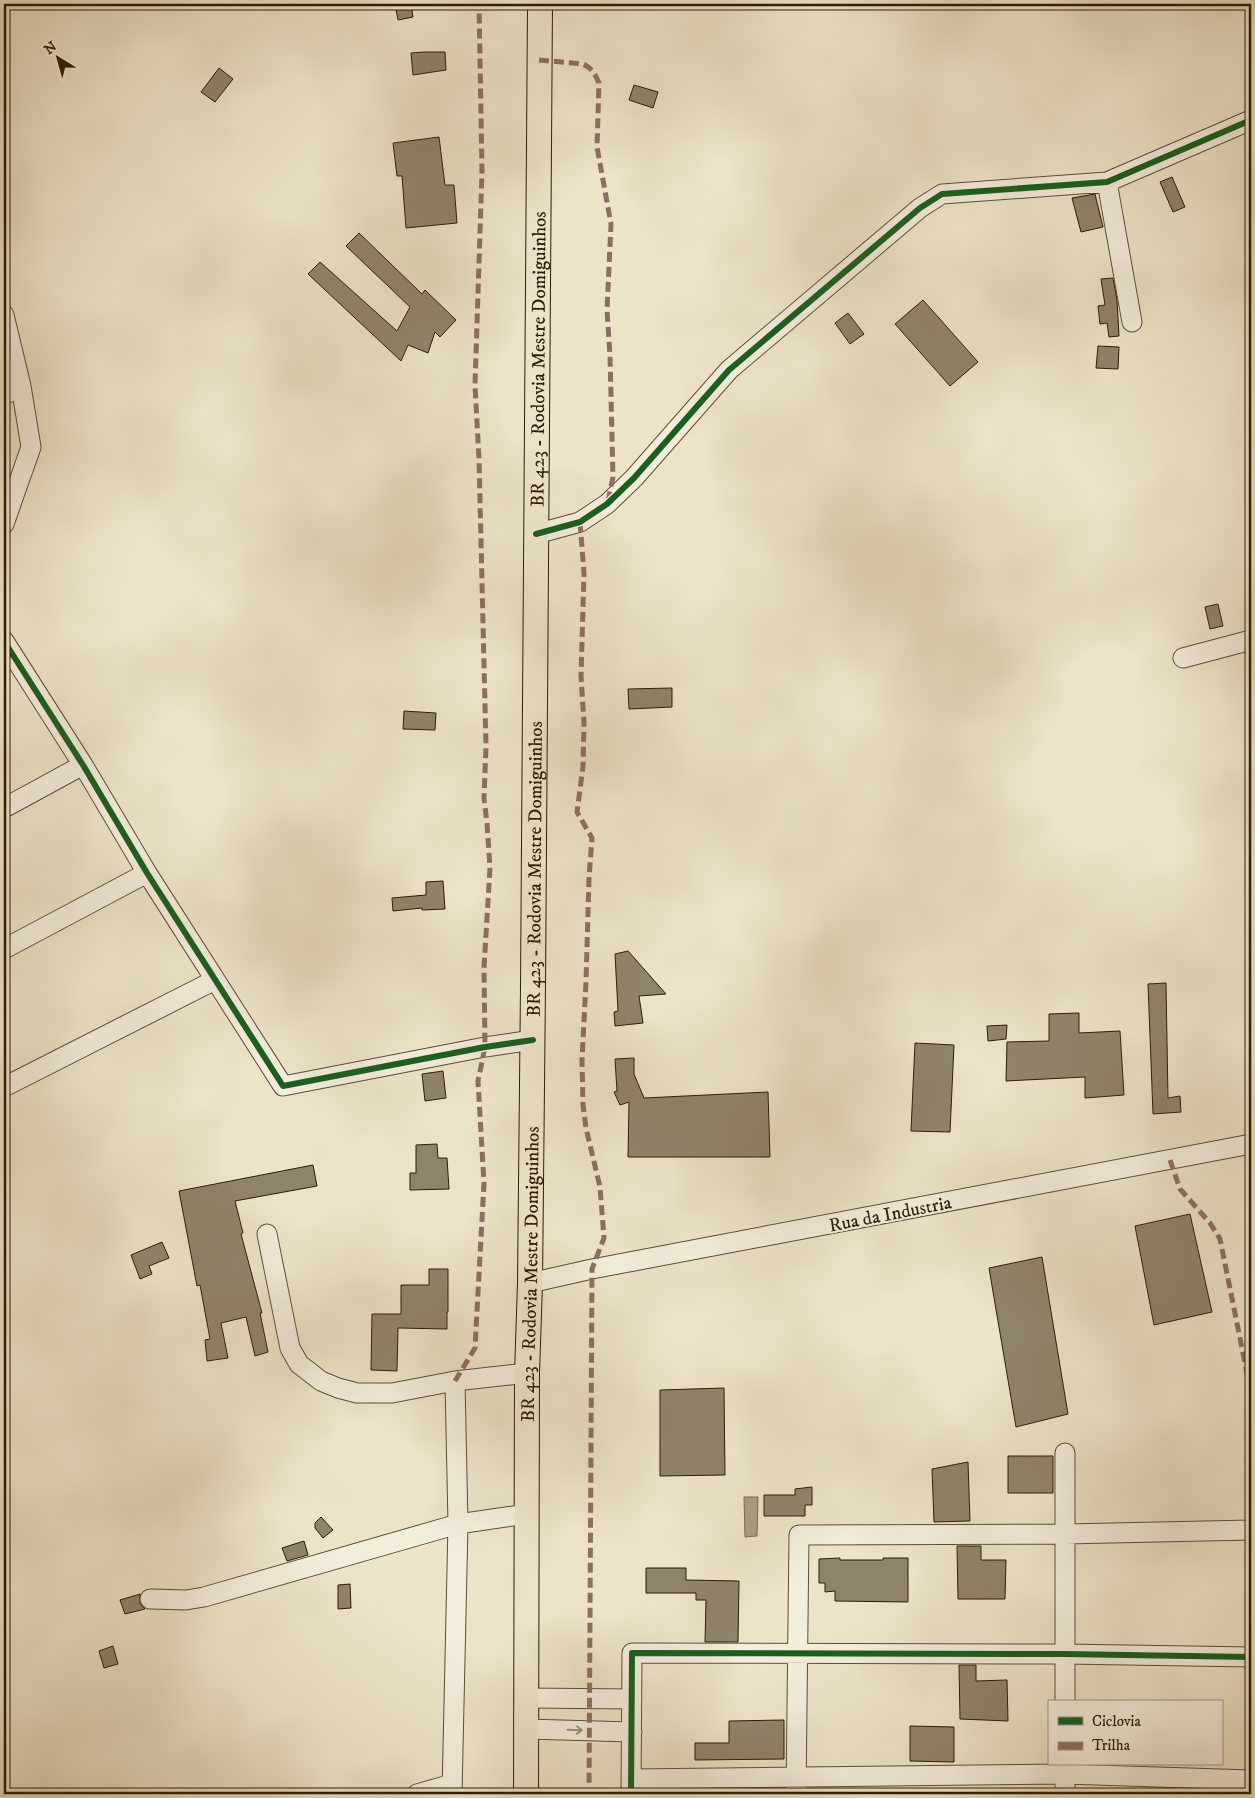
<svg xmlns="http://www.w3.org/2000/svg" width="1255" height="1798" font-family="'IM FELL DW Pica',serif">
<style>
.water{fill:#ab9f87;stroke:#786b54}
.building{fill:#90836c;stroke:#2c1c07}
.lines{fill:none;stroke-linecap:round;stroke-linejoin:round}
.minor-casing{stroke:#5c4e38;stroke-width:21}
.major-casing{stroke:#2c1c07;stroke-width:26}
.minor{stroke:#f3eddc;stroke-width:19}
.major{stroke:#ede3c9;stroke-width:24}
.quiet{stroke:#8d6e63;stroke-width:5;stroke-dasharray:10 5;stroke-linecap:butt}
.cycleway-casing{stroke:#f3eddc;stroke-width:9}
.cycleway{stroke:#1b5e20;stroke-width:6}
.oneway{stroke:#998f7c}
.labels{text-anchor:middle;stroke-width:4;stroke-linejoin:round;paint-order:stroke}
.street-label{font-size:19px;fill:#2c1c07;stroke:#f3eddc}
</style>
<rect width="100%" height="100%" fill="#ede3c9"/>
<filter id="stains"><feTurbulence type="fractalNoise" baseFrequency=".004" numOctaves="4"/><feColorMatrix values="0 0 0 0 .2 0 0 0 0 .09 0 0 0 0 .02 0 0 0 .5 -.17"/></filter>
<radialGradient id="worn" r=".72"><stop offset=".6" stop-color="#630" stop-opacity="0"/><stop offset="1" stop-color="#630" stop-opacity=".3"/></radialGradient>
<!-- water -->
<path class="water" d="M744,1497H758L757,1536L745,1537Z"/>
<!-- building -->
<path class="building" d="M395,4H411L413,17L398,20Z
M425,52H445L446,70L413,75L411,53Z
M219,68L233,79L215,102L201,92Z
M634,85L658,92L653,108L629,100Z
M439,137L445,185H454L457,223L406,228L402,176H397L393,143Z
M1172,177L1185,207L1173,212L1160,182Z
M1095,194L1103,227L1081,232L1072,198Z
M359,233L422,294L425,290L456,320L440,337L435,332L428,353L408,345L401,361L308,274L320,262L397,331L410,307L346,246Z
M1113,278L1117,300L1119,336L1109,337L1107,323L1100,324L1098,306L1105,305L1101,279Z
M923,300L978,362L950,386L895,324Z
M848,313L864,334L850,344L835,323Z
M1098,346L1119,347L1118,369L1096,368Z
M1218,604L1223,626L1210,629L1205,607Z
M672,688V707L629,709L628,689Z
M404,711L436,713L435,730L403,729Z
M443,881L445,909L422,910V908L393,911L392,898L426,895V882Z
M628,951L666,994L639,996L643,1023L615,1026L614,1012L618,1011L615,954Z
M1166,983L1168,1098L1180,1096L1181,1112L1153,1114L1148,984Z
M1079,1013V1033L1120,1031L1124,1095L1085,1098V1077L1006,1081L1007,1042L1049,1041V1014Z
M1007,1025L1006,1039L988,1041L987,1026Z
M915,1043L954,1045L950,1132L911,1131Z
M634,1058V1074L644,1098L768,1092L770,1157H628L629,1102L620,1105L614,1092L617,1091L615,1059Z
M443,1071L446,1098L425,1101L422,1074Z
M437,1144L438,1158H447L449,1189L410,1190V1173H416V1145Z
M313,1165L317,1186L235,1201L243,1233L241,1234L262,1313H260L268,1352L255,1356L246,1317L221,1323L228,1358L207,1361L205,1340L210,1339L200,1285L197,1286L179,1191Z
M1190,1214L1212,1312L1154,1325L1135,1226Z
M162,1242L169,1258L149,1266L152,1274L140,1279L131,1255Z
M1042,1257L1068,1414L1016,1427L989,1268Z
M429,1269H448V1312H447V1329L398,1328L397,1371L371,1370L372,1314H401V1285H429Z
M724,1388L725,1475L660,1476V1390Z
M1008,1456H1053V1493H1008Z
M968,1462L970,1521L934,1522L932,1469Z
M812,1487V1505H805V1516H764V1495H795V1489Z
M321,1517L333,1530L323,1538L315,1528V1523Z
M304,1541L308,1555L287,1561L282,1548Z
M957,1546H981V1560H1006L1005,1599H958Z
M840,1558V1560H883V1558H908V1602L835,1601V1591L825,1592V1583H819V1559Z
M646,1568H686V1580L739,1581L738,1642H705L706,1600H696V1593H646Z
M350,1584L351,1608L338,1609V1585Z
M140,1594V1604L145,1609L125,1614L120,1600Z
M113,1646L118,1664L104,1668L99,1651Z
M959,1665H976V1681L1007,1680L1008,1721L960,1719Z
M784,1720V1759L695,1760V1743H729V1721Z
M910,1726L954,1727V1762L910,1761Z"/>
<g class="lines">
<!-- minor casing -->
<g class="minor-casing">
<path id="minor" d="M1107,182L1132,322
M4,315L21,386L31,447L4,524
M4,395L21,386
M536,534L580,522L607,504L634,478L729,370L920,208L942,194L1107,182L1251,120
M4,641L83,765L147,873L283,1086L485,1047L533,1040
M1183,658L1251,640
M4,808L83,765
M4,949L147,873
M4,1087L215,980
M267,1234L290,1348L299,1364L321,1381L338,1388L357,1393H392L455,1381L527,1373
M530,1283L592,1269L1251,1144
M150,1599L186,1600L204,1597L458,1524L527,1514
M526,1698L632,1699
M1065,1702V1453
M526,1729L632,1732
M631,1779L1065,1774L1251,1780
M417,1794L452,1784
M452,1794L458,1524L455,1381
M631,1794L632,1653L1064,1654L1251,1657
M796,1794L799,1535L1065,1534L1251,1530
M1065,1794V1764"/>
</g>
<!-- major casing -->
<g class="major-casing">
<g id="major">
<path id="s1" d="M526,1794L527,1373L530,1283L533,985L540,4"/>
</g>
</g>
<!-- minor -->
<use href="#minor" class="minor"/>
<!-- major -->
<use href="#major" class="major"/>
<!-- quiet -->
<path class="quiet" d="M539,60L583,64C592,68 595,74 599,83L597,147L611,224L607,310L610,356L613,477L608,501
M580,522L584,573L581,676L584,723L583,767L577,812L592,838L589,878L586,982L582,1060L583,1105L586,1128L600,1187L604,1238L592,1269L589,1794
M1170,1160L1180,1189L1210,1223L1220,1239L1248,1378
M455,1381L475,1348L484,1183L478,1081L485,1047L484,968L490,868L487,823L484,798L486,746L479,459L475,385L482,171L479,4"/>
<!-- cycleway casing -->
<g class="cycleway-casing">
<path id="cycleway" d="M536,534L580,522L607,504L634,478L729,370L920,208L942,194L1107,182L1251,120
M4,641L83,765L147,873L283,1086L485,1047L533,1040
M631,1794L632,1653L1064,1654L1251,1657"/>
</g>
<!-- cycleway -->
<use href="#cycleway" class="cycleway"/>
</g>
<!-- one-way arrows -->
<defs><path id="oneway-shaft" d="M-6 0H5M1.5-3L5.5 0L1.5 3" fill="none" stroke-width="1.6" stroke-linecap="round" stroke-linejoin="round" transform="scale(1.25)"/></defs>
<use class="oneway" href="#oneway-shaft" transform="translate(575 1730) rotate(2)"/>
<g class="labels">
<!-- street labels -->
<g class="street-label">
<text dy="7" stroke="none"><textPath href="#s1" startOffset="1435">BR 423 - Rodovia Mestre Domiguinhos</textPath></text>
<text dy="7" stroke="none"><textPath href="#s1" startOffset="925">BR 423 - Rodovia Mestre Domiguinhos</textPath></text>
<text transform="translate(890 1213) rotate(-11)" y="7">Rua da Industria</text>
<text dy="7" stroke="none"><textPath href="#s1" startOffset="520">BR 423 - Rodovia Mestre Domiguinhos</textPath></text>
</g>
</g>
<!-- margin -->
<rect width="1255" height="1798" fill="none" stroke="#ede3c9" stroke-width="20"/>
<rect x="5" y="5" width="1245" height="1788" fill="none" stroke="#2c1c07" stroke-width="2.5"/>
<rect x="10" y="10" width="1235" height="1778" fill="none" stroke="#2c1c07"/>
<!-- legend -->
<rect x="1048" y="1700" width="175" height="65" fill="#f3eddc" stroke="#a39987"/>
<rect x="1058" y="1717" width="25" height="8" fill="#1b5e20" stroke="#a39987"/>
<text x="1092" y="1726" font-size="15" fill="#2c1c07">Ciclovia</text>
<rect x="1058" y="1742" width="25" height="8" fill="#8d6e63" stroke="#a39987"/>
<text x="1092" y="1750" font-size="15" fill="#2c1c07">Trilha</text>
<!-- north arrow -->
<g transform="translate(58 58) rotate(323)" stroke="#f3eddc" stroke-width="4" paint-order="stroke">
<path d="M0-4L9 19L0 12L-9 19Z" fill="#2c1c07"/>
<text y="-8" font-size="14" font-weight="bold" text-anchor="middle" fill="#2c1c07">N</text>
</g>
<rect width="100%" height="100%" filter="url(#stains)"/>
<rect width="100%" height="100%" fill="url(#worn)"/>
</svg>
